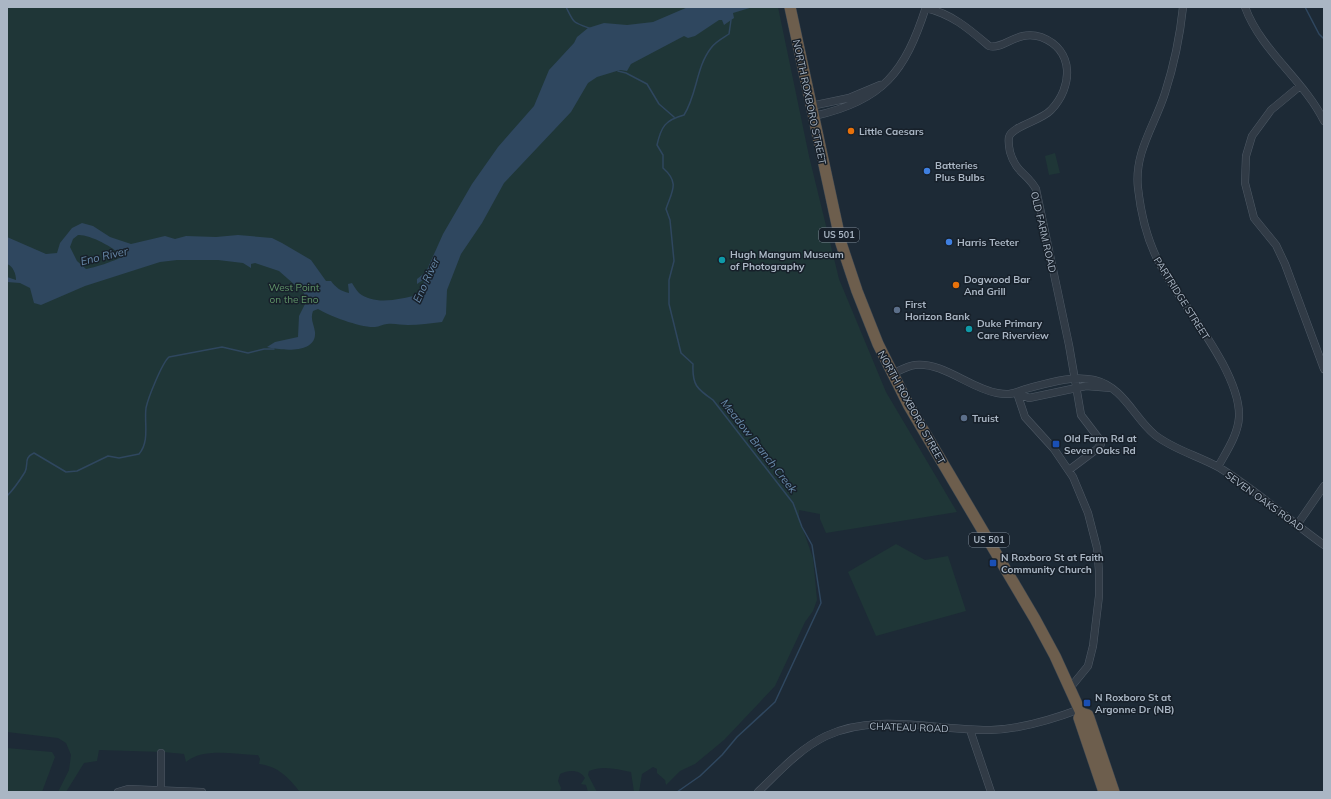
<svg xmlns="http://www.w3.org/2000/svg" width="1331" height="799" font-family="Mulish,sans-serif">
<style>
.green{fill:#1f3637}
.water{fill:#2f475f;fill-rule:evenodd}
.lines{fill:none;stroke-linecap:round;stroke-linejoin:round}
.stream{stroke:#2f475f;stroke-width:1.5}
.minor-casing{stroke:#4e5965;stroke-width:8}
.highway-casing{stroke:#3c4651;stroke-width:12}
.minor{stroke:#313b46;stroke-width:7}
.highway{stroke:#6d5e4d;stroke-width:11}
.food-dot{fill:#e8710a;stroke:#17202a;stroke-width:1.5}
.shop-dot{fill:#3f7fe0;stroke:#17202a;stroke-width:1.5}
.culture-dot{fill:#0f9aa8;stroke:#17202a;stroke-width:1.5}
.service-dot{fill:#5c6f8a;stroke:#17202a;stroke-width:1.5}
.transit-dot{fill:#1a4fb4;stroke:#17202a;stroke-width:1.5}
.labels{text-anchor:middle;stroke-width:3;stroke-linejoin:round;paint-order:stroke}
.shield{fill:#17202a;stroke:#7e8996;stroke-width:1}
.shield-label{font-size:9px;font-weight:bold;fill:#aab6c4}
.street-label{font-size:10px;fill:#aab6c4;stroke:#17202a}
.poi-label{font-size:10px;font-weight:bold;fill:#aab6c4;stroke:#17202a;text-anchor:start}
.park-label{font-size:10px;fill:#619569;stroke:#17202a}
.water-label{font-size:11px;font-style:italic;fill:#688aaa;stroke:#17202a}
</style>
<rect width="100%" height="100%" fill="#1d2a36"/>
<!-- green -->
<path class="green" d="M7,7H778L809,156L839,279L886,392L957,512L826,533L820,519V514L799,510V518L813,558L817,600L813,611L805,622L775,686L724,740L695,764L680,771L666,785L665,780L657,773V769L653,767L642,774L639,792H634L631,772C617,769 602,765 589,771L588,775L597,792H588L586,785L581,784L585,778C579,769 569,770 560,774L558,781L561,788L560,792H300C289,778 278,766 259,764L260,759L258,755C236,755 204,747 186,762L184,754L163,752L99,750L97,761L84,763L66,792H58L69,770L71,755L66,743L58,738L7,732Z
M1055,153L1060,173L1049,175L1045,156Z
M896,544L925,560L948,556L966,611L876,636L848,572Z
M7,748L52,752L55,757L42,792H7Z"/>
<!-- water -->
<path class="water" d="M688,7H753L733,13L734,18L724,25L722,20H719L695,36L688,38L684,36L631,64L627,71L620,70L597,77L588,83L571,112L504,183L482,223L461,254L447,290L446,314L442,322C431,323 419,325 408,325C401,325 394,323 387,324C383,324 379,327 375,327C361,328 330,316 318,309L313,311C310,320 314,324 315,332C317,355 279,350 267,347L275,342L298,337L299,316L306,302L304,293L279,271L255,263L251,264V268L243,263L218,260H177L160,262L85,286L41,305L34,303L30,288L20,283L7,282V277L16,280C16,274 13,266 7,264V237L46,254L57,253L60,243L72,228L82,223L93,226L110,237L131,244L165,236L175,239L186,236L216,237L238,235L272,238L282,243L311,260L326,281H331C336,288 341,291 349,293L348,284L352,283C354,286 356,290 359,293C375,306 400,299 418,295L424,282L423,280L417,284V279L426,272L443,234L472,184L498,147L534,106L549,70L574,43L577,37L588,28L604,23L627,25L653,22ZM78,235C89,234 116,248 122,257C114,261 94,268 86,269L77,261L70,247L73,239Z"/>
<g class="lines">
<!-- stream -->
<path class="stream" d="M566,7C574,23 572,22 589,28
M1305,7L1319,34L1324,39
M618,71L626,73L647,84L659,104L674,117
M7,496C14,489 20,480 25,472C29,464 23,458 34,453L66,472L77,471L108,456L119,458L139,454C150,441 144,423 146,408C148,398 162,363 169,357L222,347L248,353L264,349H274
M677,792L700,776L722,755L737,737L775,702L821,603L812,545L802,527L793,503L713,400C697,389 692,385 693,364L681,353L669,304V280L674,261L670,220L666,209C672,191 680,183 663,168V155L657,145C661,127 665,120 684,115C697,95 696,67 711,48C715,42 723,38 729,34L731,20"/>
<!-- minor casing -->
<g class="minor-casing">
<path id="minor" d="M1183,7C1180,36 1174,65 1165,93C1155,125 1134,152 1138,188C1141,215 1148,244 1162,268C1183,306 1241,373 1239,417C1238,435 1226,452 1218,467
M1245,7C1261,51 1304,80 1324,121
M926,8C952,14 969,29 989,46C1004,50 1017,29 1041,37C1075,50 1073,87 1051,110C1041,121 1012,126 1009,137C1008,142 1009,147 1010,152C1016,173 1027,173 1036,189L1069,345L1081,415L1100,440L1101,444L1097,449L1069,470
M1300,86L1271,110L1252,136L1246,156L1245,183L1254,218L1276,245L1285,264L1324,369
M811,106L849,98L880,85
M814,116C883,101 905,72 926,7
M892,374C899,371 907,366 915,365C944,362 969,388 997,393C1013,396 1015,392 1029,388C1048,383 1073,375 1094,380C1124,387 1134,418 1155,435C1174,450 1199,456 1220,468C1257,491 1289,520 1324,545
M1017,393L1025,417L1054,449L1073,477L1088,513L1097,548L1099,571V596L1093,646L1088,666L1070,688
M1017,393L1029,398L1086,386L1111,388
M1297,525L1324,486
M970,730L991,792
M161,789V753
M118,792L128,789L202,792
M758,792C779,772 799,749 826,736C876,712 938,731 991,730C1022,729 1051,720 1080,709"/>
</g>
<!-- highway casing -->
<g class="highway-casing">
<path id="highway" d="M790,7L841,243L857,291L878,344L909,406L1035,619L1055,656L1081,713L1079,718L1104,792
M1081,713L1088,715L1114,792"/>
</g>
<!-- minor -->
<use href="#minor" class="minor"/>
<!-- highway -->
<use href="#highway" class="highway"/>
</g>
<!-- markers -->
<g class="food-dot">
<circle cx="851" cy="131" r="4"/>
<circle cx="956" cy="285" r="4"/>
</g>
<g class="shop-dot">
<circle cx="927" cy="171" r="4"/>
<circle cx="949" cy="242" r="4"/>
</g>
<g class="culture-dot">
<circle cx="722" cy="260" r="4"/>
<circle cx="969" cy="329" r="4"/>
</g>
<g class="service-dot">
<circle cx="897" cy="310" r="4"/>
<circle cx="964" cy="418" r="4"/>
</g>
<g class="transit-dot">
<rect x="1052" y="440" width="8" height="8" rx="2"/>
<rect x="989" y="559" width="8" height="8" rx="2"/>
<rect x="1083" y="699" width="8" height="8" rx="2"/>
</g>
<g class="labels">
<!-- shield labels -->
<g class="shield">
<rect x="819" y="228" width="40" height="14" rx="3"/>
<rect x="969" y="533" width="40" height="14" rx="3"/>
</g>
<g class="shield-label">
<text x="839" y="238">US 501</text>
<text x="989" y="543">US 501</text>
</g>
<!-- street labels -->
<g class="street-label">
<text transform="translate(810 102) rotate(78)" y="4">NORTH ROXBORO STREET</text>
<text transform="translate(1044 232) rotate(77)" y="4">OLD FARM ROAD</text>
<text transform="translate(1182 298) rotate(58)" y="4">PARTRIDGE STREET</text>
<text transform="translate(912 407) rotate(61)" y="4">NORTH ROXBORO STREET</text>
<text transform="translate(1265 501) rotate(36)" y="4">SEVEN OAKS ROAD</text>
<text transform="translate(909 727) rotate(2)" y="4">CHATEAU ROAD</text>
</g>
<!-- poi labels -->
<g class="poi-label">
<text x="859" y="135">Little Caesars</text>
<text x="935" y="169">Batteries<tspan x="935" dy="12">Plus Bulbs</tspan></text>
<text x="957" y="246">Harris Teeter</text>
<text x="730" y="258">Hugh Mangum Museum<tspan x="730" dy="12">of Photography</tspan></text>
<text x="964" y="283">Dogwood Bar<tspan x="964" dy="12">And Grill</tspan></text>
<text x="905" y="308">First<tspan x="905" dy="12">Horizon Bank</tspan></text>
<text x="977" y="327">Duke Primary<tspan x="977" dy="12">Care Riverview</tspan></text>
<text x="972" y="422">Truist</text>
<text x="1064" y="442">Old Farm Rd at<tspan x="1064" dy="12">Seven Oaks Rd</tspan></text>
<text x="1001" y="561">N Roxboro St at Faith<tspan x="1001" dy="12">Community Church</tspan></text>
<text x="1095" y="701">N Roxboro St at<tspan x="1095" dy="12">Argonne Dr (NB)</tspan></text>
</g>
<!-- park labels -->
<g class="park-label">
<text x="294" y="291">West Point<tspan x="294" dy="12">on the Eno</tspan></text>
</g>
<!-- water labels -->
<g class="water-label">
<text transform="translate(104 256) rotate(-13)" y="4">Eno River</text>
<text transform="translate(426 280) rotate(-65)" y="4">Eno River</text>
<text transform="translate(759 446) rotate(52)" y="4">Meadow Branch Creek</text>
</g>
</g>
<!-- border -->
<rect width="1331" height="799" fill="none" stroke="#aab6c4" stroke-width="16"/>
</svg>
